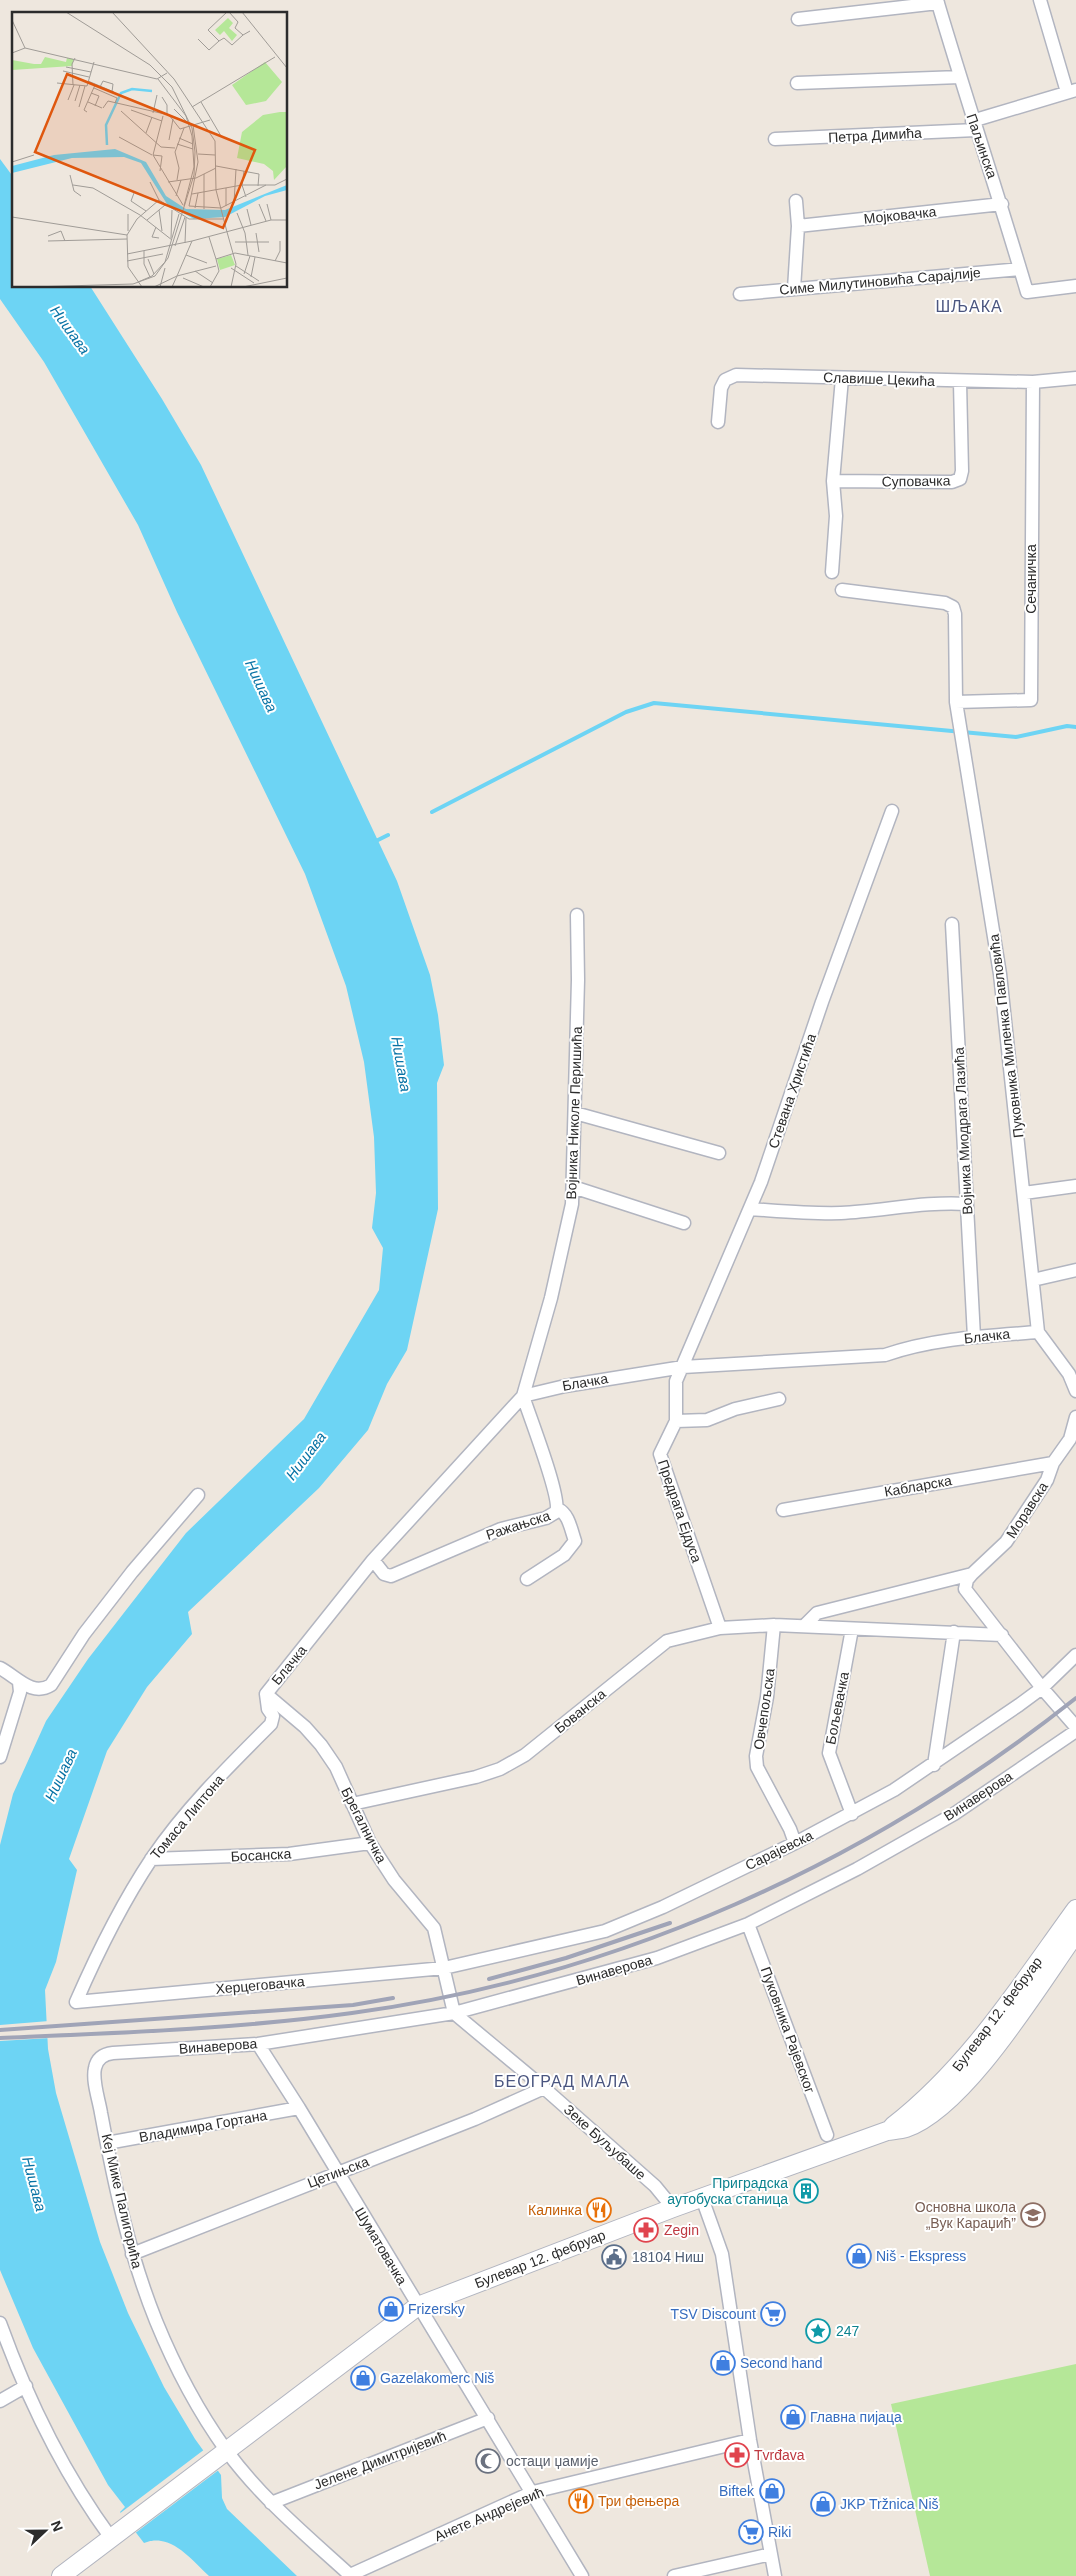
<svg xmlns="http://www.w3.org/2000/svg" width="1076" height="2576" font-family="Arial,sans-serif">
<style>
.green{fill:#b5e798}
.water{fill:#6dd4f4}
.pier{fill:#eee7de}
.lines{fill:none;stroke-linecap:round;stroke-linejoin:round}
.stream{stroke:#6dd4f4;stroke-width:4}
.minor-casing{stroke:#b2b5c0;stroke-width:15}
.secondary-casing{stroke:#b2b5c0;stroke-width:20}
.minor{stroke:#fff;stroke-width:12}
.secondary{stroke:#fff;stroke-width:18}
.rail{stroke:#a0a4b7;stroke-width:4}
.labels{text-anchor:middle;stroke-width:4;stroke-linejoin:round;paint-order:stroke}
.street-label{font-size:14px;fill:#2c2c2c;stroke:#fff}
.culture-label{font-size:14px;fill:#0d838f;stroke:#fff;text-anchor:end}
.education-label{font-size:14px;fill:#785e54;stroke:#fff;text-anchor:end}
.food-label{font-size:14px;fill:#c56008;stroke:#fff;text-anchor:end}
.health-label{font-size:14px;fill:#be3a42;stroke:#fff;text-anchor:start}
.shop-label{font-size:14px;fill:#366cbe;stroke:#fff;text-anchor:start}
.service-label{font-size:14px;fill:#4e5e75;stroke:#fff;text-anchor:start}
.worship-label{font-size:14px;fill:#5b616d;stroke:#fff;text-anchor:start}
.water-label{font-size:15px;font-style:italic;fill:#0873a5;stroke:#fff}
.quarter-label{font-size:16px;letter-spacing:1px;fill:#4a557f;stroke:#fff}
.inset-river{fill:none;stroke:#6dd4f4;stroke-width:2.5}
.inset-road{fill:none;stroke:#a09c97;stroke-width:1}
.view{fill:#df570e;fill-opacity:0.15;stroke:#df570e;stroke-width:2.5}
.inset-edge{fill:none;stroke:#2c2c2c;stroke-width:2.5}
</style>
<rect width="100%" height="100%" fill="#eee7de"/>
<!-- green -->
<path class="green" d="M1076,2364V2576H930L891,2404Z"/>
<!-- water -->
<path class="water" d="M0,159L14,178V286H90L162,399L201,465L397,881L430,975L438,1015L444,1065L437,1083L438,1209L407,1350L387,1384L368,1430L319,1488L188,1612L192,1634L147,1687L107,1751L69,1859L77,1870L56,1962L45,1990L48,2049L56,2093L100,2242L128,2313L164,2387L195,2439L221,2475L222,2498L227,2509L297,2576H209C191,2559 170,2532 144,2543L120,2512L125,2507L108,2485L33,2348L0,2270V1845L13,1794L46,1721L88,1659L186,1533L304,1419L379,1290L383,1248L372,1228L376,1193L374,1137L364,1062L346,986L305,874L177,612L138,525L44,362L0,299Z"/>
<!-- pier -->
<path class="pier" d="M49,2021L50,2038L0,2041V2025Z
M205,2449L220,2469L134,2534L119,2514Z"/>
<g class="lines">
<!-- stream -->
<path class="stream" d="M432,812L626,712L654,703L1016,737L1067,726L1076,727
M374,842L388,835"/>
<!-- minor casing -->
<g class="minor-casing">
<path id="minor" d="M937,0C966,98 998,194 1027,292L1076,286
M1040,0L1067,92
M798,19L938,3
M797,83L960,77
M972,121L1076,90
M775,139L976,130
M798,226L1002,204
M794,289L798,226L796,201
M740,294L1020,269
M718,422L721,388L725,380L736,375L1033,382L1076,378
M833,481L952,482L960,479L962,471L960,382
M832,572L836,516L833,481L842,378
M842,590L945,603L953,607L955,614L956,702L1000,974L1038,1332
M956,702L1031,700L1033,382
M952,924L974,1337
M575,1113L719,1153
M573,1187L684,1223
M1024,1193L1076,1186
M750,1209C780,1211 811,1214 841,1213C883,1211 926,1201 967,1204
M1033,1280L1076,1270
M1038,1332L1069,1374L1076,1391
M523,1396L551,1298L572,1204L578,980L577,915
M1076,1417L1070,1439L1053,1463L1047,1480L1006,1542L972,1574L967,1580L965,1589L1042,1688L1076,1727
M676,1421L707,1420L735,1409L779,1399
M783,1510L1053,1463
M373,1560L384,1574L391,1576L501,1529L546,1518L556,1512C562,1499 529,1415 523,1396
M527,1579L564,1555L575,1541C571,1530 569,1514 558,1509
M774,1625L767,1697L756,1756L757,1767L790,1829L795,1843
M804,1626L817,1613L972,1574
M720,1628L660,1454L676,1421V1381L761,1182L822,1002L892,811
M0,1668C17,1677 32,1697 51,1685L84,1634L132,1572L198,1495
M266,1694L268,1709L273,1716L271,1724C229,1766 186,1808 152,1858C124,1900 96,1956 76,2002L444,1968L605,1931L663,1907L795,1843L894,1790L1019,1705L1042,1688L1076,1655
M266,1694L373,1560L523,1396L565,1386L683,1367L885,1355C934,1338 987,1336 1038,1332
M266,1694L305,1727L321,1745L336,1767L370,1843L394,1880L434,1928L454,2013L544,2088L655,2186L673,2208
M0,1757L20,1692L19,1682
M934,1765L954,1632
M352,1804L476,1777L500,1769L525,1755L667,1641L720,1628L774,1625L1002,1635
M852,1814L829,1753L852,1629
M151,1859L289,1854L370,1843
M748,1924L827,2135
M258,2044L299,2108L582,2576
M107,2143L299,2108
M702,2198L722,2254L750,2440L775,2576
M132,2254L475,2119L544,2088
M0,2323C27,2398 64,2474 111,2538
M0,2401L26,2386
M271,2503L488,2418
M350,2575L533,2492L750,2440
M351,2576C307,2536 261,2498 226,2450C198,2411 174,2365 156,2321C129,2254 114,2183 101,2113C99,2100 92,2081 95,2068C97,2058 104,2054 113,2053L258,2044L454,2013L657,1958L748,1924L857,1869L954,1814L1076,1731
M674,2576L771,2554"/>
</g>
<!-- secondary casing -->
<g class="secondary-casing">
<path id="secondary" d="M893,2126C969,2067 1020,1986 1076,1909
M61,2576L418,2306L673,2208L887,2131C893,2130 900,2130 906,2128C965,2108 1039,1985 1076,1933"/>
</g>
<!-- minor -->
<use href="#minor" class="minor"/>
<!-- secondary -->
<use href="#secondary" class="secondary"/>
<!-- rail -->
<path class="rail" d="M489,1979L566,1958L670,1923
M0,2030L353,2005L393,1998
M0,2038C117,2033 236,2029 352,2013C618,1977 867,1864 1076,1698"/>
</g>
<!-- icons -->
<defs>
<g id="building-ring" transform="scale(1.25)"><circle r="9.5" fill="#fff" stroke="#0f9aa8" stroke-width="1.5"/><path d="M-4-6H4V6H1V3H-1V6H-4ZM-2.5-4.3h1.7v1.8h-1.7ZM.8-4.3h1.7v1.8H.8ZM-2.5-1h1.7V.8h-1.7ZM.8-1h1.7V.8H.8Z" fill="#0f9aa8"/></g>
<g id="restaurant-ring" transform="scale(1.25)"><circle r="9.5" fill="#fff" stroke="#e8710a" stroke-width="1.5"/><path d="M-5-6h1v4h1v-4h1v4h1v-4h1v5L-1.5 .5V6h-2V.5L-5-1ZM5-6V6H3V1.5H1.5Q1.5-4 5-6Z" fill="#e8710a"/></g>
<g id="school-ring" transform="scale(1.25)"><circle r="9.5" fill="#fff" stroke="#8d6e63" stroke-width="1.5"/><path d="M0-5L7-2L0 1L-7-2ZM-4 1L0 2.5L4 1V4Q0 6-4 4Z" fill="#8d6e63"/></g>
<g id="pharmacy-ring" transform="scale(1.25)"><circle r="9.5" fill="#fff" stroke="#e0444e" stroke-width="1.5"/><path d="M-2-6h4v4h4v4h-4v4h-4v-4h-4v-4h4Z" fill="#e0444e"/></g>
<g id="shop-ring" transform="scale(1.25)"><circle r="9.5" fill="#fff" stroke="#3f7fe0" stroke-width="1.5"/><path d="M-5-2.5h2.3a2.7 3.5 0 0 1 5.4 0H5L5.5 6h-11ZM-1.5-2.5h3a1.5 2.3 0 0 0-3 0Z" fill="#3f7fe0"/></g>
<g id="civic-ring" transform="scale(1.25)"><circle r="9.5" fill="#fff" stroke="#5c6f8a" stroke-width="1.5"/><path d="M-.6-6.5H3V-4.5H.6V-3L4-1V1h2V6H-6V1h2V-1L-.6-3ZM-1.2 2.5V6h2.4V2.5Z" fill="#5c6f8a"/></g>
<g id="supermarket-ring" transform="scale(1.25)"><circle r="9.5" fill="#fff" stroke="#3f7fe0" stroke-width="1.5"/><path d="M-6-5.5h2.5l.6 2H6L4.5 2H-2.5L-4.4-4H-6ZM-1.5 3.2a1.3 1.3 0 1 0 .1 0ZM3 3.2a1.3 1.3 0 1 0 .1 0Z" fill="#3f7fe0"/></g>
<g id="sight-ring" transform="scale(1.25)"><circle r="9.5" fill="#fff" stroke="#0f9aa8" stroke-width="1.5"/><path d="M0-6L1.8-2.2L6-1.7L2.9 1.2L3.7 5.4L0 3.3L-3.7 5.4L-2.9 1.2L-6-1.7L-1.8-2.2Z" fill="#0f9aa8"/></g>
<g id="mosque-ring" transform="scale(1.25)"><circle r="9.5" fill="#fff" stroke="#6b7280" stroke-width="1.5"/><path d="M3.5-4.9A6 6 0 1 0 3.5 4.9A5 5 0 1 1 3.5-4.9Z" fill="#6b7280"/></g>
</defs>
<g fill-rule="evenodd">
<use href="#building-ring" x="806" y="2191"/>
<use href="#restaurant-ring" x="599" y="2210"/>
<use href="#school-ring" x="1033" y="2215"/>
<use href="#pharmacy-ring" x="646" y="2230"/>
<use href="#shop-ring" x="859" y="2256"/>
<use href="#civic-ring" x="614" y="2257"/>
<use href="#shop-ring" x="391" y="2309"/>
<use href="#supermarket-ring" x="773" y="2314"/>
<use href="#sight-ring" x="818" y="2331"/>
<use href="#shop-ring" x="723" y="2363"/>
<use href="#shop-ring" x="363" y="2378"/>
<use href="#shop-ring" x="793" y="2417"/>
<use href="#pharmacy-ring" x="737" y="2455"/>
<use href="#mosque-ring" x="488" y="2461"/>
<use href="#shop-ring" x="772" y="2491"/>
<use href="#restaurant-ring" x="581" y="2501"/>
<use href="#shop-ring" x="823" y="2504"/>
<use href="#supermarket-ring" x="751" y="2532"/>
</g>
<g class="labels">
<!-- street labels -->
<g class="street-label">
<text transform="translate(875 135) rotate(-3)" y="5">Петра Димића</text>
<text transform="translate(982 146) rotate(71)" y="5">Паљинска</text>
<text transform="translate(900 215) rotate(-6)" y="5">Мојковачка</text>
<text transform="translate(880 281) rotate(-5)" y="5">Симе Милутиновића Сарајлије</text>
<text transform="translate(879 379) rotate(2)" y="5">Славише Цекића</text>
<text transform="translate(916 481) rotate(-1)" y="5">Суповачка</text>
<text transform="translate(1031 579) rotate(-90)" y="5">Сечаничка</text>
<text transform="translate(1006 1036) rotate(-97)" y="5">Пуковника Миленка Павловића</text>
<text transform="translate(792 1091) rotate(-71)" y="5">Стевана Христића</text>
<text transform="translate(574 1113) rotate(-88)" y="5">Војника Николе Перишића</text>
<text transform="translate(963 1131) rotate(-93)" y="5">Војника Миодрага Лазића</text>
<text transform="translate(987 1336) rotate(-6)" y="5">Блачка</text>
<text transform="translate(585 1382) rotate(-10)" y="5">Блачка</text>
<text transform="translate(918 1486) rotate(-10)" y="5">Кабларска</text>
<text transform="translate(1027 1510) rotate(-57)" y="5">Моравска</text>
<text transform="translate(680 1511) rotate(71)" y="5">Предрага Ејдуса</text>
<text transform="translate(518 1525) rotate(-18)" y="5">Ражањска</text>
<text transform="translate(289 1665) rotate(-51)" y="5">Блачка</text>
<text transform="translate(837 1708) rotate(-79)" y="5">Бољевачка</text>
<text transform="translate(764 1709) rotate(-82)" y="5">Овчепољска</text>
<text transform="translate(580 1711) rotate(-39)" y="5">Бованска</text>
<text transform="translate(978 1796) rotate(-33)" y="5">Винаверова</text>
<text transform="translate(187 1817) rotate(-50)" y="5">Томаса Липтона</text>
<text transform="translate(364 1825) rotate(63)" y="5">Брегалничка</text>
<text transform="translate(779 1850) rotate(-26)" y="5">Сарајевска</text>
<text transform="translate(261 1855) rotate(-3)" y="5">Босанска</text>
<text transform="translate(614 1970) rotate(-16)" y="5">Винаверова</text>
<text transform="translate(260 1985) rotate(-5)" y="5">Херцеговачка</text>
<text transform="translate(997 2014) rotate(-53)" y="5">Булевар 12. фебруар</text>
<text transform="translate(788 2030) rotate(70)" y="5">Пуковника Рајевског</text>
<text transform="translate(218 2046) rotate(-4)" y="5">Винаверова</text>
<text transform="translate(203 2126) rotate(-10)" y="5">Владимира Гортана</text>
<text transform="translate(605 2142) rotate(42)" y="5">Зеке Буљубаше</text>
<text transform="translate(338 2172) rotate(-21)" y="5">Цетињска</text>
<text transform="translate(122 2201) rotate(77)" y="5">Кеј Мике Палигорића</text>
<text transform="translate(381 2246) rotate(59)" y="5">Шуматовачка</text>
<text transform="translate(540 2259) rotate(-21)" y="5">Булевар 12. фебруар</text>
<text transform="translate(380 2460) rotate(-21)" y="5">Јелене Димитријевић</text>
<text transform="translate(489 2514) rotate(-23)" y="5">Анете Андрејевић</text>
</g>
<!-- culture labels -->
<g class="culture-label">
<text x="788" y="2188">Приградска<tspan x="788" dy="16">аутобуска станица</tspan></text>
<text x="836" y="2336" text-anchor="start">247</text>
</g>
<!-- education labels -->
<g class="education-label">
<text x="1016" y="2212">Основна школа<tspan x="1016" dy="16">„Вук Караџић”</tspan></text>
</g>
<!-- food labels -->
<g class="food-label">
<text x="582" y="2215">Калинка</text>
<text x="598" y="2506" text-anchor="start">Три фењера</text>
</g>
<!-- health labels -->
<g class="health-label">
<text x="664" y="2235">Zegin</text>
<text x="754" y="2460">Tvrđava</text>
</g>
<!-- shop labels -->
<g class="shop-label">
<text x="876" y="2261">Niš - Ekspress</text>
<text x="408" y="2314">Frizersky</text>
<text x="756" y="2319" text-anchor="end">TSV Discount</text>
<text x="740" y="2368">Second hand</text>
<text x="380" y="2383">Gazelakomerc Niš</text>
<text x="810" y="2422">Главна пијаца</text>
<text x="754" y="2496" text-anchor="end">Biftek</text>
<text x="840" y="2509">JKP Tržnica Niš</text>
<text x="768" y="2537">Riki</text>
</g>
<!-- service labels -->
<g class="service-label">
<text x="632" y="2262">18104 Ниш</text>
</g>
<!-- worship labels -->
<g class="worship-label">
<text x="506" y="2466">остаци џамије</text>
</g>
<!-- water labels -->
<g class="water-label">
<text transform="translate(70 330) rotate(54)" y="5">Нишава</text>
<text transform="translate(261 686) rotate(65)" y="5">Нишава</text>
<text transform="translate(401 1064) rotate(80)" y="5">Нишава</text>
<text transform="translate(306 1456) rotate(-53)" y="5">Нишава</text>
<text transform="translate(61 1775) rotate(-65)" y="5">Нишава</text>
<text transform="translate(34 2184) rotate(75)" y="5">Нишава</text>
</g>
<!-- quarter labels -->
<g class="quarter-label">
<text x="969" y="312">ШЉАКА</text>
<text x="562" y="2087">БЕОГРАД МАЛА</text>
</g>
</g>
<!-- overview -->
<g transform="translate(12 12)">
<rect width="275" height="275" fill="#eee7de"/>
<path d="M216,6L221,11L217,16L225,23L220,29L212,19L208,23L203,18ZM33,45L54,50L55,46L62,47L60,54L0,58V48L22,52H29ZM253,50L270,70L254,89L234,93L220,73ZM268,100H275V154L262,168L261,159L252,152L225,146L230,120L251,103ZM219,243L223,253L208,258L205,247Z" fill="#b5e798"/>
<path d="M103,137L134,150L154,184L174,197L213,198L275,173V178L253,184L213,205L182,207L155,192L129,151L112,145L60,146L0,161V154L42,143Z" fill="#6dd4f4"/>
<path class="inset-river" d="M95,133L94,113L109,81L120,77L140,79"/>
<path class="inset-road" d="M100,0L162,67L203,129L204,178L215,220M215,0L196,18L207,29L212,26L220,33L231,23M217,0L226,10L223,16L231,23L238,19M230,0L275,56M0,8L13,36M186,27L197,38L207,29M0,41L13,36L145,67L155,61M54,55L79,60M51,59L77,65M146,67L174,104L180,124L182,155L172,194M76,69L102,80M45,71L75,74L82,50M61,73L60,52L63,46M88,75L91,69L101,72L100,80M82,76L105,86L103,91M79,81L87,84L83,94M150,85L155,93V103M56,88L62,73M63,89L68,73M76,90L90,96M189,90L209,124M67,95L73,74M180,95L263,45M91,96L96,89L157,103L168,117L198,108M162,97L175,110M119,98L150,109M109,99L149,135L163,136M75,100L72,98L83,73M141,101L145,83M151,104L141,143L171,193M181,113L186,150L177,194L209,196L254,173M134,121L140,105M107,125L140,143M167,126L181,132M157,128L161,107M165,132L181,137M186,142L203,143M141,143L150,144L148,159M0,150L22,143M204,154L247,162L246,174M232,159L230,173L234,185M58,163L62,179L69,184M165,168L167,156L163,140L172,116M138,170L147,188M156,170L184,166L204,156M61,173L81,176L128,203L160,228M122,181L119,189L134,199M180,182L230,173H263L275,167M164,184L169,168M147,188L177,207H211M222,191L224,157M247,192L254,209M255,192L259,208M214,194V176M183,196L186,181M192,197V162M235,197L239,213M147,198L150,219M225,201L233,221L236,243M0,205L115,223M135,208L153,193M144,215L140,225L147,226M116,219V202M215,220L224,252L219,275M244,221L247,240M36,224L49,219L53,229M197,225L204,247M159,226L160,198M36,229L115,227M223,230H257M173,231L174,206M163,234L173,205M132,239V252L138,265M115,242L180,229M174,243L195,251M136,247L142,262M115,249L151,242M263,249L268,239V229M224,254L247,269M219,256L242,271M183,259L201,271M207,259L204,247L223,241L275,251M232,262L238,244M239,265L243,245M171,266L192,275M126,270L140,264L153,250L167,202M19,275L121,272L143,264L156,246L182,163L183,140L180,116L160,75L138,53L54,0M130,275L116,255L115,223L125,207L147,188M142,275L165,264L180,229L259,208H275M148,275L153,256M160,275L165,264L204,254M198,275L207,259M231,275L275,266"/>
<path class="view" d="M55,62L243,138L211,216L23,140Z"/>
<rect width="275" height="275" class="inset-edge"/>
</g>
<!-- north arrow -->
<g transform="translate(45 2531) rotate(68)" stroke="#ffffff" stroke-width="4" paint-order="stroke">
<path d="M0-4L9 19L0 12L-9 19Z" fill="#2c2c2c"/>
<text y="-8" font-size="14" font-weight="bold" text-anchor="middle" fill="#2c2c2c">N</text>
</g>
</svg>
